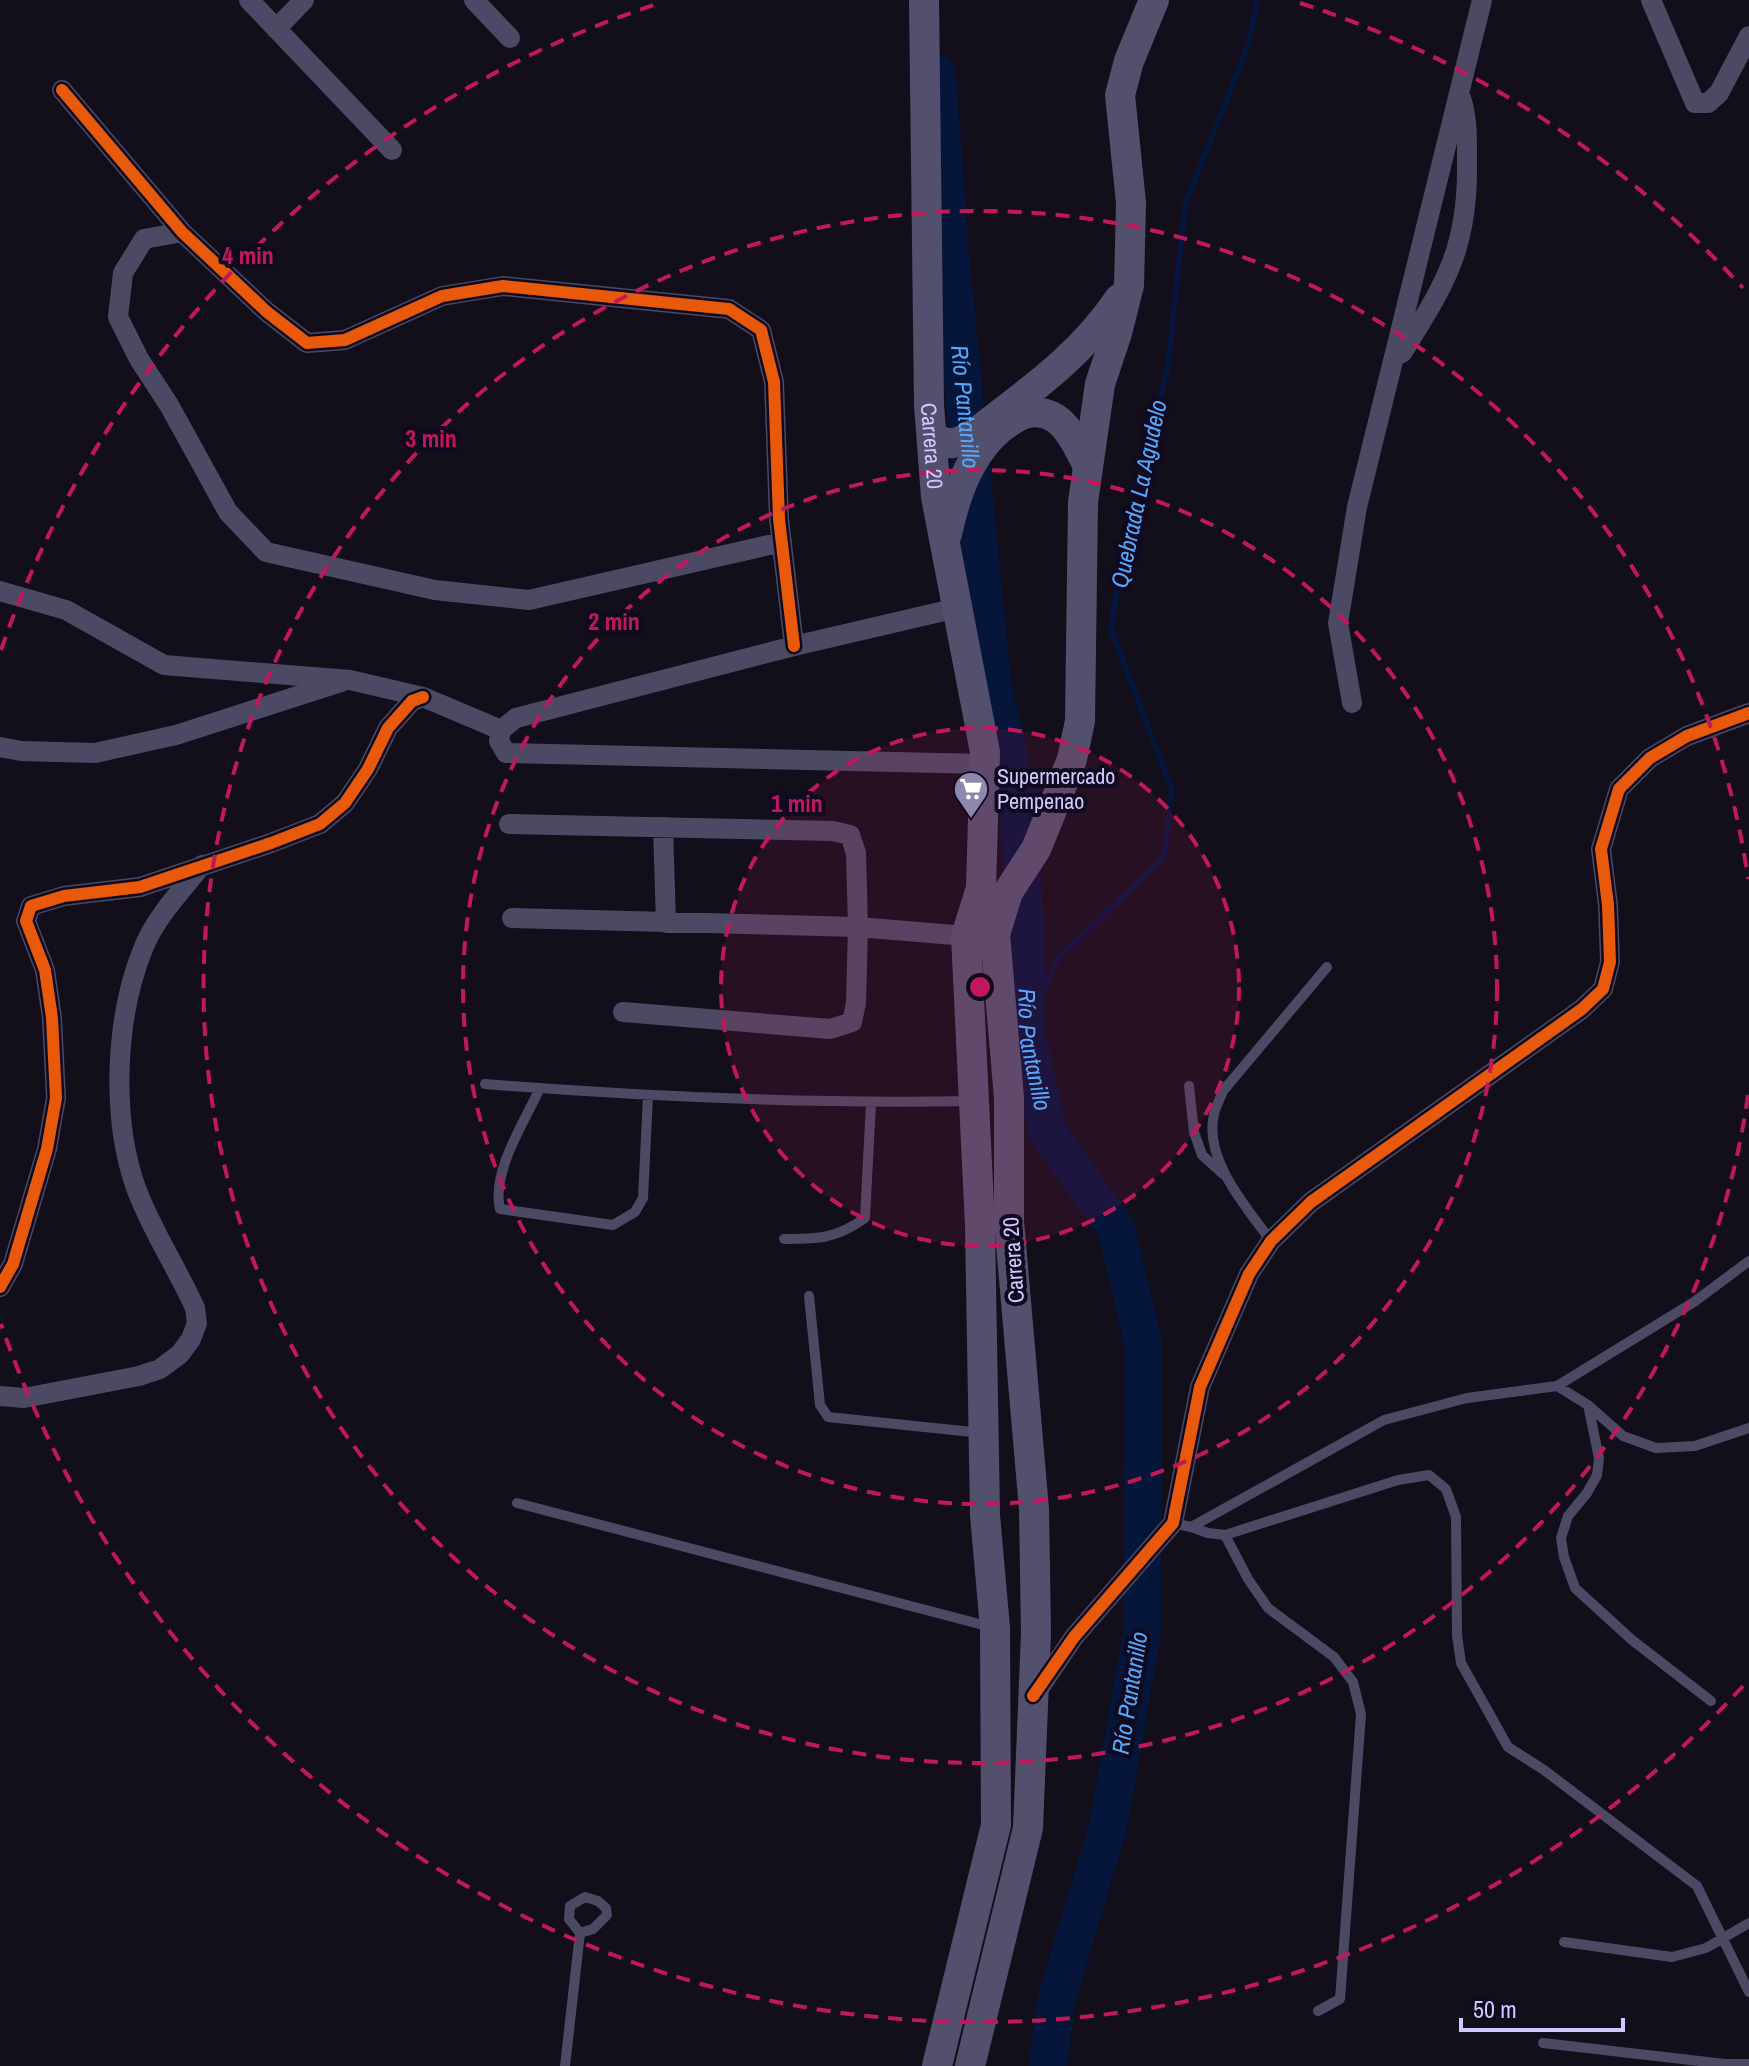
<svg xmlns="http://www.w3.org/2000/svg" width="1749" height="2066" font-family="'Archivo Narrow',sans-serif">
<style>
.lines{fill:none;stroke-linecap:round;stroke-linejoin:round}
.stream{stroke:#06153a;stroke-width:6}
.river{stroke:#06153a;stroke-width:38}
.service{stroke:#4c4964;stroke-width:10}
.minor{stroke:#4c4964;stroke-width:20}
.secondary{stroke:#53506e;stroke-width:30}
.cycleway-casing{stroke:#0f0a1f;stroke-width:17}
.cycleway{stroke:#e8590c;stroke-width:12}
.ring{fill:none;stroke:#c2185b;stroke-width:4;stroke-dasharray:14 10}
.labels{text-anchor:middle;stroke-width:8;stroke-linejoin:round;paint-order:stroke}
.street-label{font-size:22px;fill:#d1c8ff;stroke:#0f0a1f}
.poi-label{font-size:22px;fill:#d1c8ff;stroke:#0f0a1f;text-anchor:start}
.water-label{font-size:24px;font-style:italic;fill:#56a8ff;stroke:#0f0a1f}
.centre{fill:#c2185b;stroke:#0f0a1f;stroke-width:4}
.ring-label{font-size:24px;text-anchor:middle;font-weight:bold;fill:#c2185b;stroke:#0f0a1f;stroke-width:8;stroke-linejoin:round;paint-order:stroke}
</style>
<rect width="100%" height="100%" fill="#120f1a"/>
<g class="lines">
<!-- stream -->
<path class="stream" d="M1027,1036L1057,959L1164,857L1172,790L1111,629L1123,546L1168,366L1185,205L1249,43L1257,0"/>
<!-- river -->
<path class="river" id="s1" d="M937,74L950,254L993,690L1018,791L1026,957L1027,1036L1048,1133L1116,1228L1143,1342L1142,1633L1108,1827L1056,2001L1048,2066"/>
<!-- service -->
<path class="service" d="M485,1084C648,1097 810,1104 973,1101
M1189,1086L1194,1132L1202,1155L1223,1174
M540,1088C525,1121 491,1172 500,1209L613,1225L635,1212L643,1198L648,1096
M784,1239C818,1239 836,1239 865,1218L871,1103
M1271,1241C1247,1208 1203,1159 1214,1114C1216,1106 1220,1099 1223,1091L1327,967
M809,1296L820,1405L828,1417L982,1433
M1557,1386L1694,1302L1749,1261
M1588,1405L1599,1458L1597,1475L1587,1493L1568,1516L1561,1538L1564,1557L1575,1588L1632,1640L1711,1701
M517,1503L991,1627
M1173,1523L1191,1527L1384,1420L1467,1398L1557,1386L1588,1405L1623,1436L1656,1448L1695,1446L1749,1428
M1191,1527L1208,1533L1225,1535L1248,1579L1268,1608L1334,1657L1353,1682L1361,1714L1340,1999L1318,2011
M1225,1535L1398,1480L1429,1475L1446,1489L1456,1517L1457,1635L1461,1663L1508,1747L1544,1770L1697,1886L1749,1992
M1564,1942L1672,1957L1706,1948L1749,1923
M1543,2043L1725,2064H1749
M565,2066L580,1933L593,1929L607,1915L606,1908L598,1901L585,1897L570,1906L569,1919L580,1933"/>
<!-- minor -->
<path class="minor" d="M249,0L392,150
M474,0L510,38
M1651,0L1695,103H1708L1719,93L1749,36
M276,29L304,0
M62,90L182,232L267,312L307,343L345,340L442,296L503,286L729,309L761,330L774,382L779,519L794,646
M182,232L144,239L123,273L118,317L139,359L169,405L228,512L266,552L435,590L529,600L782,542
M1402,353C1445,284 1468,249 1467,165C1467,141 1468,120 1461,98
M0,591L66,610L164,665L350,680L423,697L501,730
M957,608L794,646L516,718L501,730L499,741L506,753L985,764
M1352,703L1338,623L1357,507L1482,0
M0,747L21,751L95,753L176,735L341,682
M509,824L833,831L850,835L856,853L858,927L856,1003L852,1022L830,1029L623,1012
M663,827L666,923
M512,918L858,927L966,936
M0,1287L13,1264L47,1149L56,1098L52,1018L45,970L26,921L31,906L64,896L140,887L271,843L320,824L345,803L368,769L388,728L412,701L423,697
M0,1396L24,1398L139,1376L160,1369L180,1354L191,1339L197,1323L195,1308C177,1268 151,1229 136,1188C111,1118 115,1018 143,949C155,918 181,891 202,865
M1036,1693L1074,1637L1173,1523L1200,1387L1249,1274L1271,1241L1311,1202L1582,1009L1603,989L1610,962L1608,905L1601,849L1619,789L1650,758L1687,736L1749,713"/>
<!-- secondary -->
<g class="secondary">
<path id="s2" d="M924,0L929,405L936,497L985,752L981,888L966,936L980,1226L985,1515L995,1628L996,1825L937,2066"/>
<path d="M932,437C949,447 957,444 974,434C1028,392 1080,357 1119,299"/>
<path d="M947,534C956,491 974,442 1014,419C1027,411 1042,410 1055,418C1070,428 1079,449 1087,464"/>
<path d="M995,934L1008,892L1036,849L1056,800L1072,759L1080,721L1083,502L1100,384L1117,333L1129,285L1131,203L1120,95L1129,61L1154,0"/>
<path d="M970,2066L1028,1828L1036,1633L1034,1509L1009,1221V1098L995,934L981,888"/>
</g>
<!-- cycleway casing -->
<g class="cycleway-casing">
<path id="cycleway" d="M62,90L182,232L267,312L307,343L345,340L442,296L503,286L729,309L761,330L774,382L779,519L794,646
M0,1287L13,1264L47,1149L56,1098L52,1018L45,970L26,921L31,906L64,896L140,887L271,843L320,824L345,803L368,769L388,728L412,701L423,697
M1033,1696L1074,1637L1173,1523L1200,1387L1249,1274L1271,1241L1311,1202L1582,1009L1603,989L1610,962L1608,905L1601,849L1619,789L1650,758L1687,736L1749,713"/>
</g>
<!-- cycleway -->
<use href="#cycleway" class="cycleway"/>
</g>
<!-- distance rings -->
<circle cx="980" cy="987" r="259" fill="#c2185b" fill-opacity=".12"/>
<g class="ring">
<circle cx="980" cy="987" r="259"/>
<circle cx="980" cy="987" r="517"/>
<path d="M1748 1095A776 776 0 1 1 1748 879"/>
<path d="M1743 1686A1035 1035 0 0 1 1 1324M1 650A1035 1035 0 0 1 660 3M1300 3A1035 1035 0 0 1 1743 288"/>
</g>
<!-- icons -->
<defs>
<g id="supermarket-pin" transform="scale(1.8)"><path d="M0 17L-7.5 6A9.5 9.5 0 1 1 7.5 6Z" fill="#8e87af" stroke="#0f0a1f"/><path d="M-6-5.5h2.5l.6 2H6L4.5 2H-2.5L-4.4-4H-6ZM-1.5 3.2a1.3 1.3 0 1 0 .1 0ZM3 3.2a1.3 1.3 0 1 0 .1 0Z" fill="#fff"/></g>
</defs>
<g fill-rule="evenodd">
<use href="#supermarket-pin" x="971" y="789"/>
</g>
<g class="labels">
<!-- street labels -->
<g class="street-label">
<text dy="8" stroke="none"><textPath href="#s2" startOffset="446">Carrera 20</textPath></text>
<text transform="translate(1013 1260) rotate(-94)" y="8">Carrera 20</text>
</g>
<!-- poi labels -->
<g class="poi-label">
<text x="997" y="784">Supermercado<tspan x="997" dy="25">Pempenao</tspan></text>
</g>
<!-- water labels -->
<g class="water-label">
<text dy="8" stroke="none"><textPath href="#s1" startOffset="334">Río Pantanillo</textPath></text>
<text transform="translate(1139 494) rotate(-78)" y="8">Quebrada La Agudelo</text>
<text dy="8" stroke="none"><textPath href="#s1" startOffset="982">Río Pantanillo</textPath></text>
<text transform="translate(1130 1693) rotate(-81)" y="8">Río Pantanillo</text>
</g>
</g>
<circle cx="980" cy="987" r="12" class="centre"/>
<g class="ring-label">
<text x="248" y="264">4 min</text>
<text x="431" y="447">3 min</text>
<text x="614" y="630">2 min</text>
<text x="797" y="812">1 min</text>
</g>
<!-- scale -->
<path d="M1461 2018v12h162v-12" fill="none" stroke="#d1c8ff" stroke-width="4"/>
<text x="1473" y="2018" font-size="24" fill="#d1c8ff" stroke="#0f0a1f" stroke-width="6" paint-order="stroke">50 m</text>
</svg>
